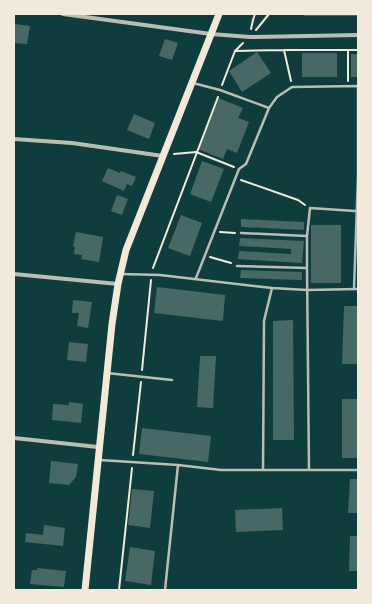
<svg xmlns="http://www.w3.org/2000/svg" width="372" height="604" font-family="'Sofia Sans Condensed',sans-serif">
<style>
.building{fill:#486865}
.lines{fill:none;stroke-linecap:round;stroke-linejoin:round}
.path{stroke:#f1e9da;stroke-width:2}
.service{stroke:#b8beb3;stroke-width:2.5}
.minor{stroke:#b8beb3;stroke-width:4}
.secondary{stroke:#f1e9da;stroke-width:7}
</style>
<rect width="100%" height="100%" fill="#0f3d3e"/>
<!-- building -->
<path class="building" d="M304,14H358V16H304Z
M15,24L30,26L27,44L14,43Z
M165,39L178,43L172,60L159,56Z
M257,52L271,73L242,92L229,71Z
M302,53H337V77H302Z
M351,54H358V77H351Z
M218,98L243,108L238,118L249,122L237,153L227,149L223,159L198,149Z
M134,114L155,123L149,139L127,130Z
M202,161L224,169L211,202L190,194Z
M108,168L120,173L121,171L136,177L132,186L127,184L124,191L102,181Z
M117,195L128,199L122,215L111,211Z
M181,215L202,223L190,256L168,248Z
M241,219L304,222V230L241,227Z
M311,225H341V283H311Z
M76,232L103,237L99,262L81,259L82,255L74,254L75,247L73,246Z
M240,238L304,241L302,263L238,259L239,251L291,254V249L239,246Z
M241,270L302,272V280L240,278Z
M157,287L225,295L223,321L154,313Z
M73,300L92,302L88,328L77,326L79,313H72Z
M344,306H358V364H342Z
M293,320L294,440H273V321Z
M69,342L88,344L86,362L67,360Z
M200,356H216L213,408L197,407Z
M342,399H358V458H342Z
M69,402L83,404L81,423L52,420L53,404L69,405Z
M142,428L211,436L208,462L139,454Z
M51,461L78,464L76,477L69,485L49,483Z
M350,479H358V513H348Z
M132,489L154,491L150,528L128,525Z
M282,508L283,530L236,532L235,510Z
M44,525L65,528L63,546L25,542L26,533L43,535Z
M350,536H358V571H349Z
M130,547L155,551L151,585L125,581Z
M37,568L66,571L64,587L30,584L32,570H37Z"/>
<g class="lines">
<!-- path -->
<path class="path" d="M251,29L253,20L255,14
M256,30L269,14
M284,50L291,81
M348,50V81
M235,51L284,50H358
M222,85L235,51L243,43
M174,154L196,152L234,167
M241,180L298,200L305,205
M220,232L235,233
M210,257L231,263
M153,268L218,97
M142,370L151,280
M133,455L141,382
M119,590L132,468"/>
<!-- service -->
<path class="service" d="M193,83L220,90L269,108
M241,233L307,236
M237,266L307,268
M121,274L160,275L272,288L307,290L358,289
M196,278L239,169L246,164L269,108L277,97L292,87L358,86V176L354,289
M107,373L172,380
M100,460L178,465L221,470H358
M263,470L264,321L272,288
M309,470L307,268V236L310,208L355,211
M165,590L178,465"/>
<!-- minor -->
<path class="minor" d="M63,14L211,34L250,37L358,35
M14,139L72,143L163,156
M14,274L118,284
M14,438L98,447"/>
<!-- secondary -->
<path class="secondary" d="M85,590L112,324L118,284L126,250L219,14"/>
</g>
<!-- border -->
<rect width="372" height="604" fill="none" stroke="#f1e9da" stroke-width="30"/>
</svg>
